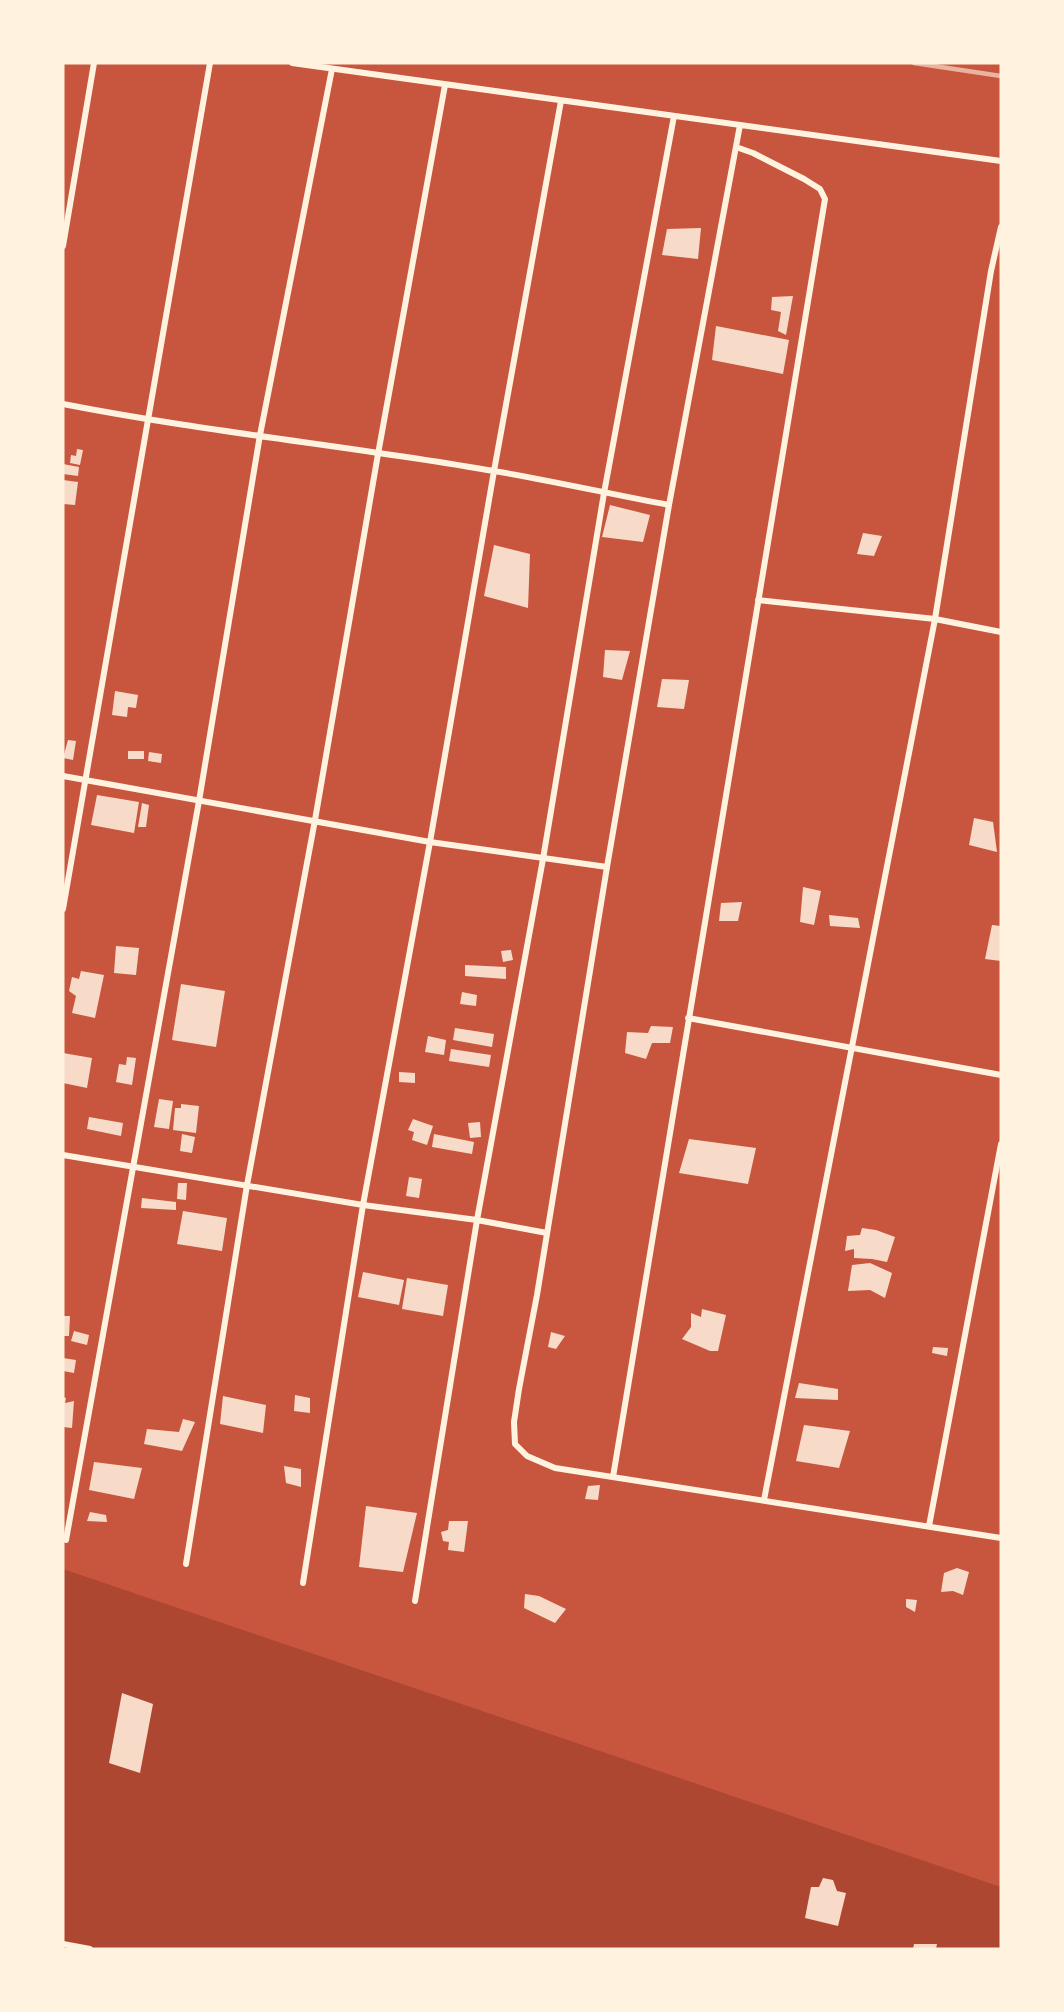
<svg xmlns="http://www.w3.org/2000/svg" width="1064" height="2012" font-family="Jost,sans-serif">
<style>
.green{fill:#ae4732}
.building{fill:#f7dbc8}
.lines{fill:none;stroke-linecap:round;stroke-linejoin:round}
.minor{stroke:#fff3e0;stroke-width:6}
.rail{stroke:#e9b49f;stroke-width:4.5}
</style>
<rect width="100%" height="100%" fill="#c8553d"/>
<!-- green -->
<path class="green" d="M63,1569L1001,1887V1949H63Z"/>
<!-- building -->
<path class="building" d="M701,228L698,259L662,255L667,229Z
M793,296L786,335L778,331L781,312L771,310L772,297Z
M716,326L789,340L783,374L712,360Z
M77,449L83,450L80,465L70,463L71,455L76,456Z
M63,464L79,467L78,476L63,474Z
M63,480L78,482L75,505L63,504Z
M610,505L650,515L643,542L602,537Z
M863,533L882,536L874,556L857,554Z
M494,545L530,554L528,608L484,596Z
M605,650L630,651L622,680L603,677Z
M662,679L689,680L684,709L657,707Z
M115,691L138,695L136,708L128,707L127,717L112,715Z
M68,740L76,741L73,760L63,758Z
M128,751H144V759H128Z
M149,752L162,754L161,763L148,761Z
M97,795L139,802L134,833L91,825Z
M142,803L149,805L146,827H138Z
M974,818L993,822L997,852L969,845Z
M803,887L821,891L814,925L800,922Z
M742,902L738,921H719L721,903Z
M829,915L858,918L860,928L830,926Z
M992,925L1001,926V961L985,959Z
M116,946L139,948L136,975L114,973Z
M511,950L513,960L503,962L501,951Z
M465,965L506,967V979L465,976Z
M81,971L104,975L95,1018L72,1013L76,996L69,991L72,977L79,979Z
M181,984L225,991L216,1047L172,1040Z
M462,992L477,995L476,1006L460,1004Z
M651,1026L673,1027L670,1043H652L646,1059L625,1053L627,1032L648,1033Z
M455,1028L494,1034L492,1047L453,1040Z
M428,1036L446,1040L444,1055L425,1052Z
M451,1049L491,1055L489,1067L449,1061Z
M63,1053L92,1058L87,1088L63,1083Z
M127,1057L136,1058L132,1085L116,1082L119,1064L126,1065Z
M399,1072L415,1073V1083L399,1082Z
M159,1099L173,1101L169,1129L154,1127Z
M181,1104L199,1106L196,1133L173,1130L175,1108H181Z
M89,1117L123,1123L121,1136L87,1129Z
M413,1119L433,1126L427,1145L412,1140L414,1132L408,1130Z
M480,1122L481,1137L470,1138L468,1123Z
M182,1134L195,1137L192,1153L180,1151Z
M434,1134L474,1142L472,1154L432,1147Z
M689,1139L756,1148L748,1184L679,1173Z
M409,1177L422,1179L419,1198L406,1196Z
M178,1183H187L186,1200L177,1199Z
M142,1198L176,1202V1210L141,1208Z
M183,1211L227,1218L222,1251L177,1244Z
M862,1228L876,1230L895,1237L887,1262L872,1259L854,1258V1249L845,1251L847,1236L860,1235Z
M870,1263L892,1273L885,1298L870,1290L848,1291L852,1265Z
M363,1272L404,1280L399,1305L358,1297Z
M407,1278L448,1285L443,1316L402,1309Z
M702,1309L726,1315L718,1351H710L682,1339L691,1327V1313L701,1317Z
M63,1316H70L69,1336H63Z
M74,1331L89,1335L87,1345L71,1341Z
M551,1332L565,1336L556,1349L548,1347Z
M933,1347L948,1348L947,1356L932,1353Z
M63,1358L76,1360L74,1373L63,1371Z
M799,1383L838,1389V1400L795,1398Z
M295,1395L310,1398V1413L294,1411Z
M223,1396L266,1405L263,1433L220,1424Z
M63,1397L66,1398L65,1403L74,1401L72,1428L63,1427Z
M183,1419L195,1422L182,1451L144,1444L147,1429L179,1432Z
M804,1425L850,1431L839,1468L796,1461Z
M94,1462L142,1468L134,1499L89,1490Z
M284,1466L301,1469V1487L286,1483Z
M600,1485L598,1500L585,1499L588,1486Z
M366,1506L417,1513L403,1572L359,1567Z
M90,1512L106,1515L107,1522L87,1521Z
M449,1521H468L464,1552L448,1550L449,1542L443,1541L441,1532L448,1530Z
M957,1568L969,1572L963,1595L953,1591L941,1592L944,1573Z
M525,1594L539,1596L566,1609L555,1623L524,1608Z
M906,1599L917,1600L915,1612L906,1607Z
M122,1693L153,1704L140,1773L109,1763Z
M823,1878L833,1880L837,1891L846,1893L838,1926L805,1918L811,1887H819Z
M914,1944H937L936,1949H913Z"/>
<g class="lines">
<!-- minor -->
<path class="minor" d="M292,63L1001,161
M63,246L94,63
M63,404C206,432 351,446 494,471C553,481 610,494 669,505L607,867L537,1295L519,1389L514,1422L515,1444L527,1456L555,1468L1001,1538
M669,505L740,125
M758,600L935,619L1001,632
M63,776L430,842L607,867
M63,909L210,63
M688,1018L1001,1075
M63,1155L363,1205L477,1220L547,1233
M613,1477L825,199L820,189L804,179L753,153L736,147
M764,1500L935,619L991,271L1001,227
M929,1526L1001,1144
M66,1540L199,801L260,435L332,69
M186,1564L247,1185L315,820L378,454L445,85
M303,1583L363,1205L430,842L494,471L561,101
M415,1601L477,1220L543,859L604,493L674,116
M63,1944L90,1949"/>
<!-- rail -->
<path class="rail" d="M914,63L1001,76"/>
</g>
<!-- border -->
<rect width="1064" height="2012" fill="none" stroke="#fff3e0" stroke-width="129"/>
</svg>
